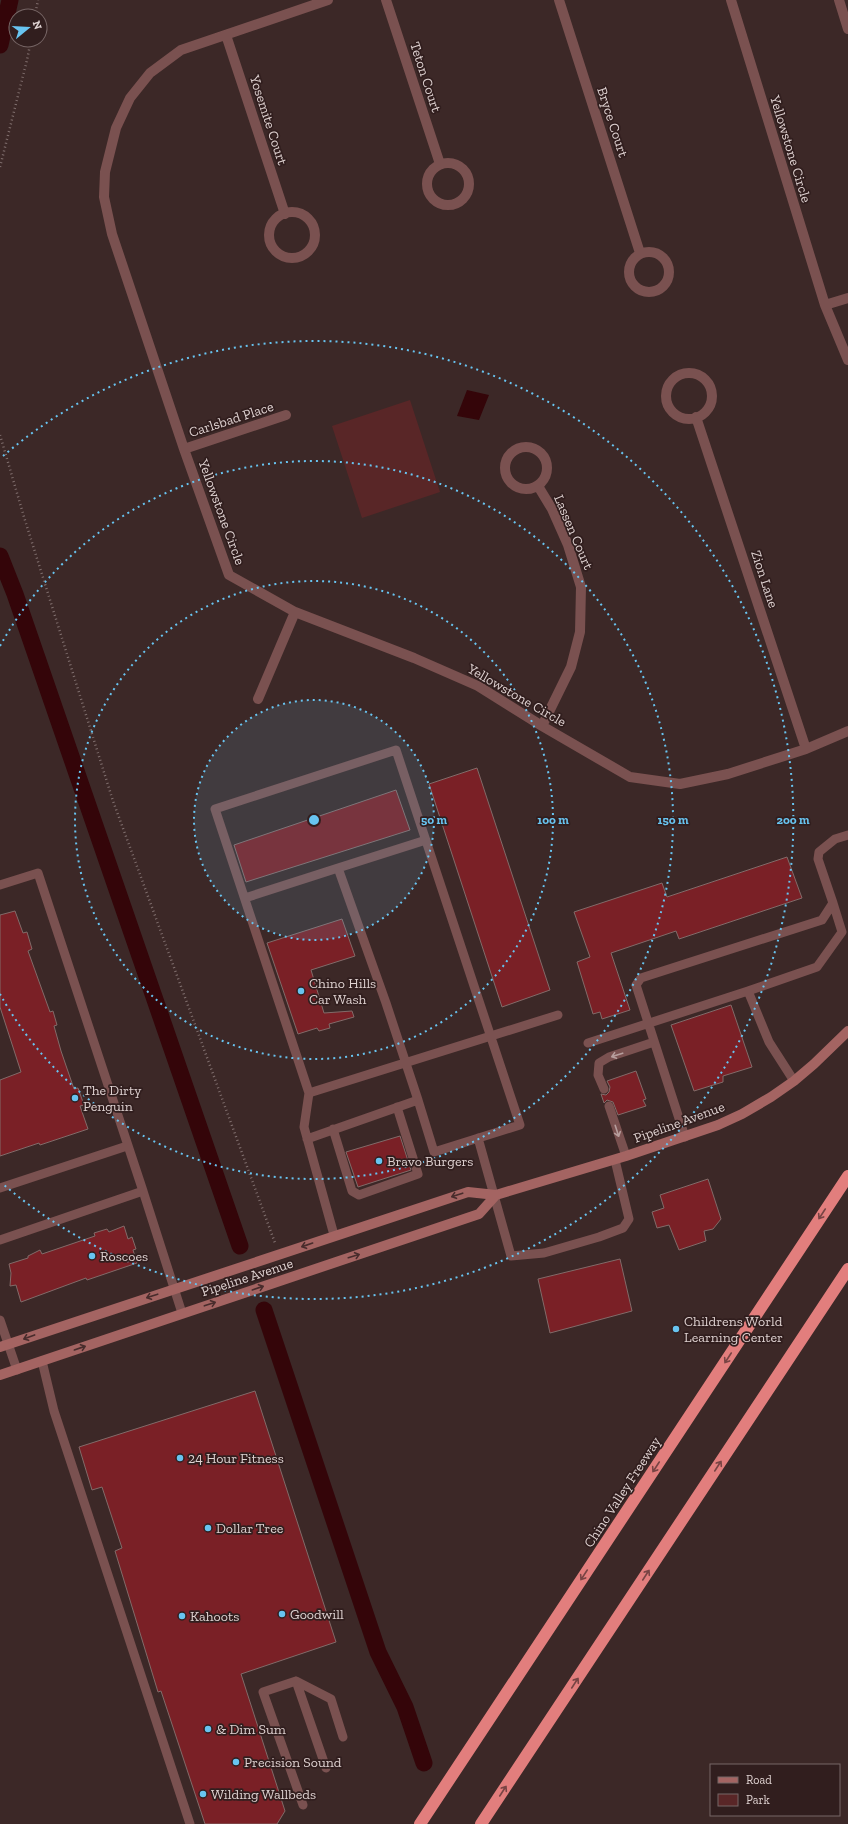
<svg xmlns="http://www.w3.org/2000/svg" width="848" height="1824" font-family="'Zilla Slab',serif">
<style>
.green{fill:#592627}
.water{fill:#340509}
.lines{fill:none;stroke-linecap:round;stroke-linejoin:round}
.canal{stroke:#340509;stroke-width:17}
.building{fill:#7a2026;stroke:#826b69}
.path{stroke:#806f6e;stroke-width:2.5;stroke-dasharray:1 3;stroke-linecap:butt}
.service{stroke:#7a5150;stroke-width:9}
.minor{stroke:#7a5150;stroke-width:10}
.tertiary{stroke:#7a5150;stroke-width:10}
.secondary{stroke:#a46462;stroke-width:10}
.motorway{stroke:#e27e7d;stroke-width:12}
.oneway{stroke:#b79e9d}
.oneway2{stroke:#482c2c}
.oneway3{stroke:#784444}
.ring{fill:none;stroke:#68c4f0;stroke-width:2;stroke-dasharray:2 4}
.poi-dot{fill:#68c4f0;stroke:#311e1e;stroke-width:1.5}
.labels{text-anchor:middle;stroke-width:3.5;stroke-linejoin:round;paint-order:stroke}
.street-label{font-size:14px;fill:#dfd2d1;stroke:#311e1e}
.poi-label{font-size:14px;fill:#dfd2d1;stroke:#311e1e;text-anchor:start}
.centre{fill:#68c4f0;stroke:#311e1e;stroke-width:2}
.ring-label{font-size:12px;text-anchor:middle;font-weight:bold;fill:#68c4f0;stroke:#311e1e;stroke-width:3.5;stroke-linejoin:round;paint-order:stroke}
</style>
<rect width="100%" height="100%" fill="#3c2827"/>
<!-- green -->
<path class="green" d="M410,400L440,492L362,518L332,426Z"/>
<!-- water -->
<path class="water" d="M467,390L489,395L479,420L457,416Z"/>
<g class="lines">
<!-- canal -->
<path class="canal" d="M0,45L10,0
M0,556L15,594L240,1246
M264,1310L378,1652L405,1707L424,1763"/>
</g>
<!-- building -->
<path class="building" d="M477,768L550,990L502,1007L429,784Z
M396,790L410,830L246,882L234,845Z
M787,857L802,898L679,939L676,931L611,953L630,1010L602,1019L600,1012L593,1014L577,962L590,957L574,912L662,883L667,897Z
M15,911L23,933L27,932L32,949L28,951L50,1012L53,1011L57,1025L54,1026L61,1051L74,1089L78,1088L84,1105L80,1106L88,1129L40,1145L39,1143L0,1156V1080L21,1072L0,1007V915Z
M342,919L355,956L311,970L324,1013L352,1011L354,1017L329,1024L330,1028L319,1031L317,1028L298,1034L267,943Z
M731,1005L752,1067L723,1076V1082L694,1091L671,1025Z
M636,1071L646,1099L643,1100L646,1106L618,1115L613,1102L607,1100L604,1103L601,1094L606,1095L609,1092L610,1087L607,1081Z
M400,1136L411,1170L358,1187L346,1152Z
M708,1179L721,1219L713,1229L704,1231L706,1241L679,1250L669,1225L657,1228L652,1212L664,1208L660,1195Z
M124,1226L128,1239L132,1237L136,1249L133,1250L137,1263L87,1280L86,1278L21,1302L16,1285L10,1286L11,1273L9,1264L28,1258V1256L40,1250L42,1254L95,1236L94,1233L107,1229L109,1232Z
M620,1259L632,1311L550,1333L538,1279Z
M255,1391L336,1642L241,1674L285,1811L277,1824H205L161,1691L158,1692L115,1551L122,1548L102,1487L92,1490L79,1447Z"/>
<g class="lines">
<!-- path -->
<path class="path" d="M35,16L38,0
M0,167L27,60L31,40
M0,435L24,517L113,801L275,1243"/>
<!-- service -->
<path class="service" d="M0,885L38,873L143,1191
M245,898L338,868
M748,991L817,967L842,932L833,903
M588,1043L748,991L769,1042L794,1081
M604,1089L598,1075L599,1063L609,1057L654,1042
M309,1093L558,1015
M418,1100L386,1003L338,868L426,840
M609,1106L626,1156
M333,1129L352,1191L359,1195L418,1174L397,1107
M685,1137L636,985L641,978L822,920L833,903L818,859L819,852L835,839L848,835
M478,1138L511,1256L544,1253L599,1237L623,1228L629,1219L615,1160
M307,1139L418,1100L434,1152L520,1125L396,750L215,809L309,1093L304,1127L334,1235
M0,1188L127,1146
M0,1240L143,1191L182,1313
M0,1320L17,1370
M42,1361L54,1411L190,1824
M296,1681L326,1768
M303,1805L263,1692L296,1681L331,1699L343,1737"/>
<!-- minor -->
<path class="minor" d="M328,0L181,50L150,73L130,98L116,128L105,172L104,197L112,234L184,449L229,575L295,612L414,658L478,686L542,726L630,777L680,784L728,774L806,749L848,731
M386,0L440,164
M559,0L640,253
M731,0L825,305L848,360
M226,35L285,214
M427 184a21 21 0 1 1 42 0a21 21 0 1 1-42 0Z
M269 235a23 23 0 1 1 46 0a23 23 0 1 1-46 0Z
M629 272a20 20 0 1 1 40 0a20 20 0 1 1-40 0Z
M825,305L848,298
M666 396a23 23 0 1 1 46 0a23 23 0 1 1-46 0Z
M696,417L806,749
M505 468a21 21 0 1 1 42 0a21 21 0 1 1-42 0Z
M184,449L286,415
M538,486L552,509L568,545L581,587L580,632L571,667L542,726
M258,699L295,612"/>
<!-- tertiary -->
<path class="tertiary" d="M839,0L848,29"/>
<!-- secondary -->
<path class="secondary" d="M0,1347L468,1192L496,1195L626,1156L718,1125L742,1114L771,1097L794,1081L814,1064L848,1031
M0,1375L479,1214L496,1195"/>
<!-- motorway -->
<path class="motorway" d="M420,1824L848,1176
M481,1824L848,1269"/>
</g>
<!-- one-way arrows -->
<defs><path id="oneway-shaft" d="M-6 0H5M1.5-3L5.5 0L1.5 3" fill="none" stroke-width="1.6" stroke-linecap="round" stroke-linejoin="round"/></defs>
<g class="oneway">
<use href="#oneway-shaft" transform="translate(617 1055) rotate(162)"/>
<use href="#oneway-shaft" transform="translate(617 1131) rotate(72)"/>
</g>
<g class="oneway2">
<use href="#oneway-shaft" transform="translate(457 1195) rotate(162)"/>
<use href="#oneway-shaft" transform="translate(307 1245) rotate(161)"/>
<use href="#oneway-shaft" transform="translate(354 1256) rotate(-17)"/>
<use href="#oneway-shaft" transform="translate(258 1288) rotate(-19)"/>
<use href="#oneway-shaft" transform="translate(152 1296) rotate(162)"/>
<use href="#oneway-shaft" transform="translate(210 1304) rotate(-18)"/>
<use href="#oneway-shaft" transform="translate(29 1337) rotate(160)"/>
<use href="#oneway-shaft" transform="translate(80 1348) rotate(-19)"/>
</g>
<g class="oneway3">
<use href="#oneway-shaft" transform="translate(822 1214) rotate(123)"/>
<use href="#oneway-shaft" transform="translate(728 1358) rotate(123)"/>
<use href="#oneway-shaft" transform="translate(718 1466) rotate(-57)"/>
<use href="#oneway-shaft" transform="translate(656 1467) rotate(123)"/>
<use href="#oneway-shaft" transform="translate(584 1575) rotate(123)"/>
<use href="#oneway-shaft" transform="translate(646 1575) rotate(-57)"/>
<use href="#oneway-shaft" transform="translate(575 1683) rotate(-57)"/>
<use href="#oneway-shaft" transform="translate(503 1791) rotate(-57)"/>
</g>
<!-- distance rings -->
<circle cx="314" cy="820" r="120" fill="#68c4f0" fill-opacity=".12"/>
<g class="ring">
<circle cx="314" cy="820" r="120"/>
<circle cx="314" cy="820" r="239"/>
<path d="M0 646A359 359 0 1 1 0 994"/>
<path d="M3 456A479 479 0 1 1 3 1184"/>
</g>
<!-- markers -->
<g class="poi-dot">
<circle cx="301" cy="991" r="4"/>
<circle cx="75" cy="1098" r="4"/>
<circle cx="379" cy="1161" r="4"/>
<circle cx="92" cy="1256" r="4"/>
<circle cx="676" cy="1329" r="4"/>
<circle cx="180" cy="1458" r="4"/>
<circle cx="208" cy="1528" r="4"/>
<circle cx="282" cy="1614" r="4"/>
<circle cx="182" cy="1616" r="4"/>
<circle cx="208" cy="1729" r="4"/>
<circle cx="236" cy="1762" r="4"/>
<circle cx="203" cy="1794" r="4"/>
</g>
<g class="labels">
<!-- street labels -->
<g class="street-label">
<text transform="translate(426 77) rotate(72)" y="5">Teton Court</text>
<text transform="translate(269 120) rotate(72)" y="5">Yosemite Court</text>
<text transform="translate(613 122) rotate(72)" y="5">Bryce Court</text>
<text transform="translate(791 149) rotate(73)" y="5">Yellowstone Circle</text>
<text transform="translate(231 419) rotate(-18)" y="5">Carlsbad Place</text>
<text transform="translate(222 512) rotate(70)" y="5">Yellowstone Circle</text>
<text transform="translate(574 532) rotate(67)" y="5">Lassen Court</text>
<text transform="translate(765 579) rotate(72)" y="5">Zion Lane</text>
<text transform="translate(517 695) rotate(30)" y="5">Yellowstone Circle</text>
<text transform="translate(679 1122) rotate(-20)" y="5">Pipeline Avenue</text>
<text transform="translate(247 1277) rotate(-18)" y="5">Pipeline Avenue</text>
<text transform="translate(622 1492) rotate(-57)" y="5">Chino Valley Freeway</text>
</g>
<!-- poi labels -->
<g class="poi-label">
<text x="309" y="988">Chino Hills<tspan x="309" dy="16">Car Wash</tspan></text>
<text x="83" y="1095">The Dirty<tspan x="83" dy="16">Penguin</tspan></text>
<text x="387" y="1166">Bravo Burgers</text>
<text x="100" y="1261">Roscoes</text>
<text x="684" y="1326">Childrens World<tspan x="684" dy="16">Learning Center</tspan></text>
<text x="188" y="1463">24 Hour Fitness</text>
<text x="216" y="1533">Dollar Tree</text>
<text x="290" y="1619">Goodwill</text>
<text x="190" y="1621">Kahoots</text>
<text x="216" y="1734">&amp; Dim Sum</text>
<text x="244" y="1767">Precision Sound</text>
<text x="211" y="1799">Wilding Wallbeds</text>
</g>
</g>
<circle cx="314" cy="820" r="6" class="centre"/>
<g class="ring-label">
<text x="434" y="824">50 m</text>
<text x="553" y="824">100 m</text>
<text x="673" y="824">150 m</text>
<text x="793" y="824">200 m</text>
</g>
<!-- legend -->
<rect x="710" y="1764" width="130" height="52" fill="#311e1e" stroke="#776666"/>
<rect x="718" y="1777" width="20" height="6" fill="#a46462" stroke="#776666"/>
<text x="746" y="1784" font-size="12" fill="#dfd2d1">Road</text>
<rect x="718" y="1794" width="20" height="12" fill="#592627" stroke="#776666"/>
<text x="746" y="1804" font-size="12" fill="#dfd2d1">Park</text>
<!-- north arrow -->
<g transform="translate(28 28) rotate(72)"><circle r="19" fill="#311e1e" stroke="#776666"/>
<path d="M0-3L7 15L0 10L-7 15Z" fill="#68c4f0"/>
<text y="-6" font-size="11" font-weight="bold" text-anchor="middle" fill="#dfd2d1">N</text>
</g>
</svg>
